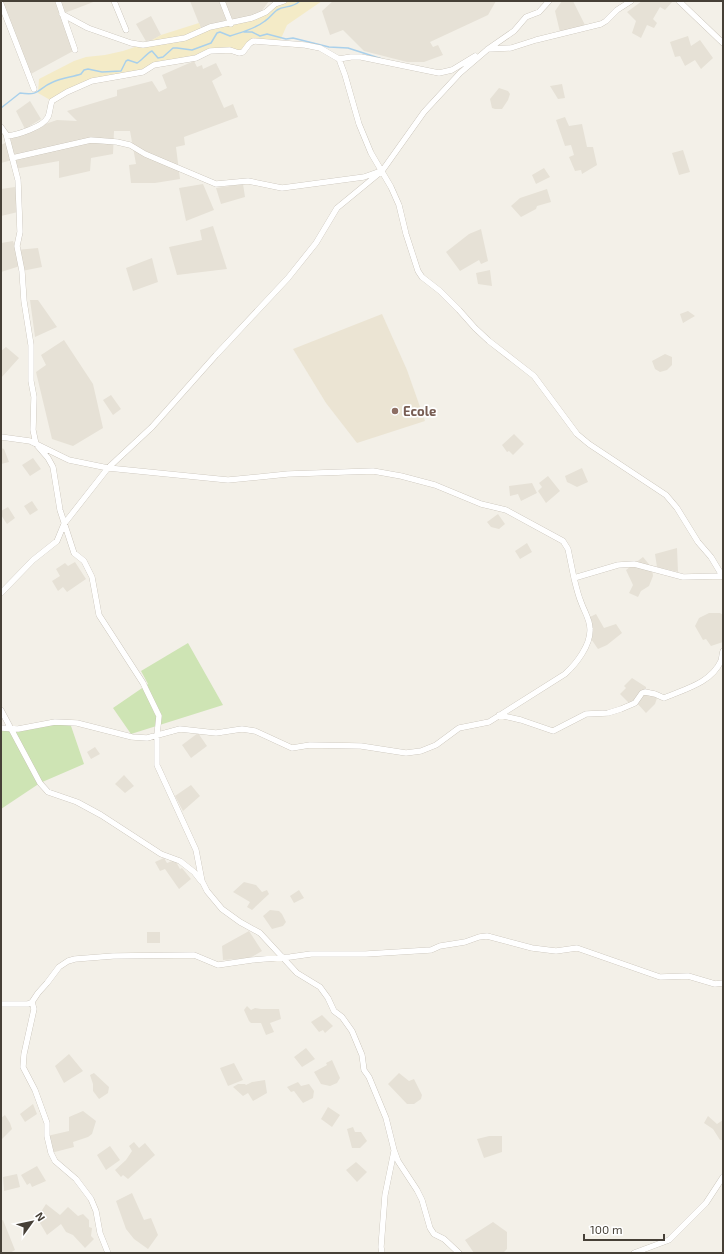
<svg xmlns="http://www.w3.org/2000/svg" width="724" height="1254" font-family="'Exo 2',sans-serif">
<style>
.residential{fill:#e6e1d6}
.education{fill:#ebe4d3}
.green{fill:#cee4b4}
.sand{fill:#f4ebc7}
.lines{fill:none;stroke-linecap:round;stroke-linejoin:round}
.stream{stroke:#a9d0eb;stroke-width:1.5}
.minor-casing{stroke:#beb7ab;stroke-width:6}
.minor{stroke:#fff;stroke-width:5.5}
.education-dot{fill:#8d6e63;stroke:#fff;stroke-width:1.5}
.labels{text-anchor:middle;stroke-width:3.5;stroke-linejoin:round;paint-order:stroke}
.education-label{font-size:13px;font-weight:bold;fill:#785e54;stroke:#fff;text-anchor:start}
</style>
<rect width="100%" height="100%" fill="#f3f0e8"/>
<!-- residential -->
<path class="residential" d="M1,1H96L62,14L75,50L29,75L4,12L1,14Z
M190,1H269L258,16L202,31Z
M333,1H496L488,15L430,42L433,47L438,45L443,55L424,62H407L364,51L343,30L330,35L322,11Z
M562,1H573L585,25L560,32L555,11Z
M642,1H673L665,10L660,7L653,19L657,23L654,28L647,25L641,38L632,33L636,21L627,12Z
M151,16L161,35L147,43L136,24Z
M688,36L691,46L700,40L713,58L701,69L695,60L685,66L680,56L675,57L670,42Z
M194,61L197,67L202,65L203,69L216,63L222,75L212,81L224,108L233,104L238,117L184,137L185,145L176,147L180,179L155,183H131L129,165L136,164L130,131H114L113,154L91,158L90,171L59,178V161L15,169L12,160L1,163V145L11,140L13,135L57,120L77,121L67,111L117,96V90L152,81L159,92L167,88L162,75Z
M562,84L565,98L558,99L550,86Z
M499,88L508,91L510,94L508,100L502,109H495L492,108L490,99Z
M30,101L41,119L25,129L16,111Z
M565,117L569,126L582,124L587,147H593L597,165L582,174L581,170L575,171L569,157L574,155L571,145L565,146L556,120Z
M683,150L690,172L679,175L672,153Z
M544,168L550,177L536,184L532,175Z
M203,184L214,210L186,221L179,188Z
M243,184L245,197L221,204L216,188Z
M15,187L18,212L1,216V189Z
M547,189L551,202L537,206L536,209L521,217L511,206L520,198Z
M213,226L227,269L177,275L169,247L202,240L200,230Z
M481,229L488,261L481,264L479,260L460,271L446,252L469,234Z
M13,241L16,250L38,248L42,267L22,271L20,266L1,272V243Z
M152,258L158,282L133,291L126,268Z
M490,270L492,286L478,284L476,273Z
M30,300H38L57,327L35,337Z
M688,311L695,316L683,323L680,314Z
M64,340L93,384L103,428L73,446L52,439L36,372L46,365L41,355Z
M6,347L19,358L1,378V351Z
M665,354L672,357V365L667,370L660,372L655,369L652,361Z
M111,395L121,409L113,415L103,400Z
M514,434L524,444L513,455L509,451L507,452L502,445Z
M1,448L4,449L9,462L1,464Z
M33,458L41,469L30,476L22,465Z
M582,468L588,482L577,487L567,482L565,476Z
M548,476L560,491L546,503L538,491L542,487L539,483Z
M532,483L537,493L521,501L518,494L510,496L509,486Z
M32,501L38,510L30,515L24,506Z
M8,507L15,518L7,524L1,515V511Z
M498,514L505,524L499,529L491,527L487,522Z
M527,543L532,552L520,559L515,551Z
M677,548L678,572L657,567L655,554Z
M643,557L652,568L653,576L649,586L641,591L638,597L629,593L633,585L626,570Z
M75,562L86,579L67,592L63,587L58,591L52,581L60,576L56,569L65,563L68,566Z
M709,613H720L723,615V642L711,646L706,639L703,640L695,626L699,618Z
M596,614L604,628L616,624L622,633L607,645L598,649L589,636L588,618Z
M632,678L646,687V692L657,698L655,704L646,713L636,702L629,703L620,694L626,688L624,686Z
M198,733L207,746L191,758L182,745Z
M95,747L100,754L91,759L87,752Z
M124,775L134,786L125,793L115,784Z
M191,785L200,796L183,811L175,796Z
M164,858L167,863L175,860L180,869L182,868L191,879L179,889L165,869L160,871L155,862Z
M244,882L256,885L262,892L267,890L269,894L252,910L247,907L250,902L233,892Z
M299,890L304,898L294,903L290,896Z
M270,910L279,911L282,914L286,922L283,926L272,929L263,916Z
M249,931L262,951L250,958L223,960L222,946Z
M147,932H160V943H147Z
M247,1006L251,1010L255,1008L261,1009H279L281,1019L270,1023L274,1032L266,1035L261,1023H251L249,1021L244,1010Z
M322,1015L333,1026L325,1033L323,1030L319,1032L311,1022Z
M306,1048L315,1059L302,1067L294,1057Z
M69,1054L83,1071L64,1083L55,1066Z
M332,1060L340,1078L337,1083L330,1086L321,1084L314,1072L327,1065L326,1063Z
M234,1063L243,1080L228,1086L220,1068Z
M94,1073L109,1087L108,1093L99,1099L93,1091V1084L90,1075Z
M399,1073L409,1081L414,1079L422,1095L421,1099L414,1104H407L388,1084Z
M265,1080L267,1093L253,1101L248,1093L243,1096L233,1087L238,1084H245L246,1085L252,1082Z
M298,1082L301,1086L309,1084L314,1091L313,1098L303,1103L294,1091L291,1092L287,1087Z
M33,1104L37,1114L25,1122L20,1114Z
M328,1107L340,1115L332,1127L321,1119Z
M83,1111L96,1121L92,1134L88,1137L73,1142L74,1147L51,1153L47,1136L69,1131V1117Z
M5,1115L10,1123L12,1129L2,1139L1,1118Z
M708,1116L717,1124L723,1120V1140H720L713,1129L704,1123Z
M353,1127L355,1132H361L367,1141L360,1148H352L347,1129Z
M489,1136H502V1152L484,1158L477,1139Z
M134,1142L139,1148L145,1143L155,1155L128,1179L123,1175L121,1177L115,1170L126,1160L132,1151L129,1146Z
M110,1146L120,1160L106,1170L97,1155Z
M356,1162L367,1172L357,1182L346,1170Z
M37,1166L46,1181L32,1187L30,1183L27,1185L21,1175Z
M17,1174L20,1187L4,1191L3,1177Z
M132,1193L144,1220L151,1218L158,1235L148,1249L134,1239L126,1229L116,1201Z
M46,1204L60,1215L68,1207L78,1216L83,1214L89,1220V1227L92,1228L91,1236L94,1239L85,1248L73,1235L66,1232L61,1224L47,1235L37,1218Z
M3,1220L15,1250L10,1253H1V1221Z
M493,1222L507,1232V1249L503,1253H474L465,1240Z"/>
<!-- education -->
<path class="education" d="M382,314L407,370L425,421L357,443L326,403L293,349Z"/>
<!-- green -->
<path class="green" d="M188,643L223,705L131,734L113,708L148,684L141,671Z
M70,723L84,764L40,783L1,809V728Z"/>
<!-- sand -->
<path class="sand" d="M284,1H322L287,25L279,43L253,41L243,52L220,50L196,58L154,65L143,72L100,80L52,101L38,93L39,79L74,61L86,57L105,55L123,51L147,43L161,35L199,23L202,31L252,18Z"/>
<g class="lines">
<!-- stream -->
<path class="stream" d="M244,32H252L260,36L267,34L286,39L293,38L329,47L348,48L382,59
M1,108L20,93C42,96 36,89 53,82C62,78 72,77 81,74L84,70L88,69L102,72L121,71L126,61L128,60L137,63C142,60 147,53 152,51L158,58L163,57L173,48H177L192,50L211,43L217,33L220,32L230,36C242,32 255,29 265,21C270,18 273,13 277,10C285,5 291,9 300,1"/>
<!-- minor casing -->
<g class="minor-casing">
<path id="minor" d="M58,1L75,50
M114,1L126,30
M222,1L231,24
M679,1L723,43
M1,4L34,89
M62,14L88,28L131,43L143,45L185,38L210,27L252,18L266,12L275,4L284,1
M488,49L511,48L536,40L601,24L606,21L617,10L631,1
M339,59L345,75L359,124L371,153L391,187L399,205L406,234L418,271L422,277L440,291L459,310L475,328L489,341L534,376L577,434L589,444L666,495L677,508L698,542L711,557L723,577
M1,127L6,134L18,180L20,232L17,246L22,271L24,301L31,345V381L34,397L33,430L36,444L48,458L53,467L60,510L74,553L84,561L92,577L99,615L143,683L159,716L157,735V765L196,850L202,881L207,891L222,909L240,922L260,933L297,973L320,987L328,998L334,1011L342,1017L352,1031L362,1055L364,1070L369,1077L386,1118L394,1150L398,1161L417,1190L422,1200L430,1228L434,1234L444,1239L459,1253
M7,136C17,135 43,127 48,117C50,113 50,106 52,101L67,92L92,81L143,72L154,65L196,58L210,51L230,50L239,53L243,52L249,44L253,41L305,45L320,48L339,59L351,57H361L439,73L452,70L475,56
M12,158L91,140L117,142L130,145L145,154L216,184L248,181L282,188L364,177L378,172
M1,437L30,441L69,460L108,468L228,480L288,474L373,471L401,476L435,485L481,504L506,510L563,541L568,549L574,578L618,565L634,564L683,577L722,576
M1,593L33,560L57,541L64,524L108,468L152,427L216,355L288,278L316,243L337,208L382,171L424,112L460,73L488,49L514,31L526,17L539,12L549,1
M1,710L40,783L48,792L77,802L101,815L161,854L180,861L194,872L201,881
M499,715L521,720L553,731L586,714L608,713L621,709L635,703L642,693L645,692L655,694L664,698C685,689 711,683 721,661C722,658 722,654 723,651
M1,728L18,729L55,722L77,723L132,737L147,738L180,729L216,733L242,729L255,731L292,748L310,745L361,746L406,753L421,751L436,745L459,728L489,722L565,674C576,664 591,645 590,629C590,619 584,611 581,602C578,595 576,586 574,578
M32,1002L34,1009L24,1054L23,1067L35,1090L47,1123V1136L51,1153L55,1161L76,1179L91,1199L96,1211L100,1233L108,1253
M1,1004H28L32,1002L38,993L47,983L59,967L68,961L75,959L113,956L194,955L218,965L252,960L290,957L311,954H366L431,950L440,946L465,942L479,937L487,936L532,948L556,951L577,948L660,977L688,976L715,984L723,983
M382,1253L381,1247L385,1195L394,1151
M634,1253L669,1240L706,1203L723,1177"/>
</g>
<!-- minor -->
<use href="#minor" class="minor"/>
</g>
<!-- markers -->
<circle class="education-dot" cx="395" cy="411" r="4"/>
<g class="labels">
<!-- education labels -->
<g class="education-label">
<text x="403" y="416">Ecole</text>
</g>
</g>
<!-- border -->
<rect width="724" height="1254" fill="none" stroke="#464037" stroke-width="4"/>
<!-- north arrow -->
<g transform="translate(32 1222) rotate(57)" stroke="#ffffff" stroke-width="3" paint-order="stroke">
<path d="M0-3L7 15L0 10L-7 15Z" fill="#464037"/>
<text y="-6" font-size="11" font-weight="bold" text-anchor="middle" fill="#464037">N</text>
</g>
<!-- scale -->
<path d="M584 1234v6h80v-6" fill="none" stroke="#464037" stroke-width="2"/>
<text x="590" y="1234" font-size="12" fill="#464037" stroke="#ffffff" stroke-width="3" paint-order="stroke">100 m</text>
</svg>
